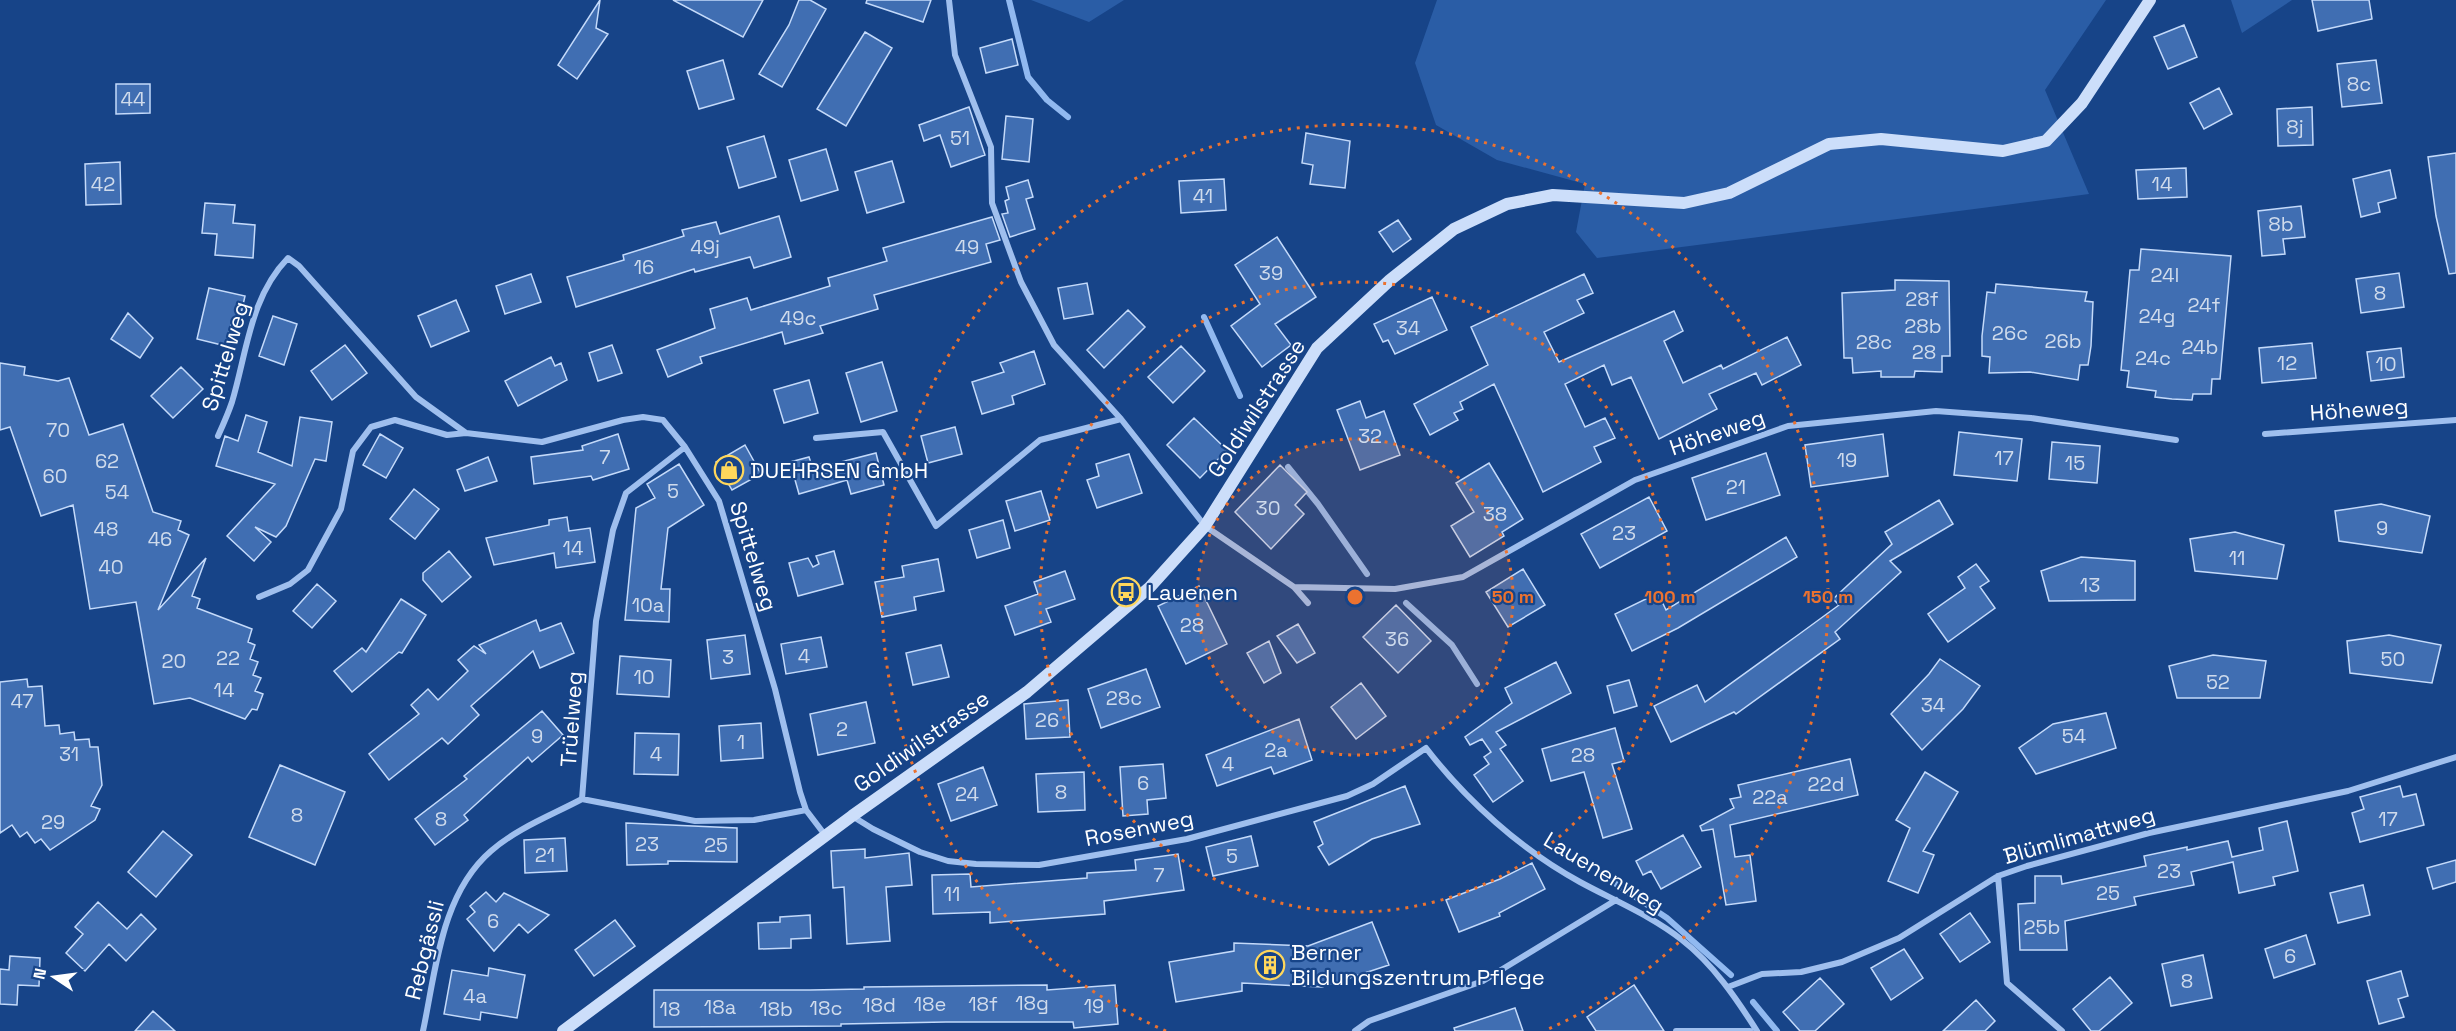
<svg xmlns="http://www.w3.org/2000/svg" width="2456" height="1031" font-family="'Space Grotesk',sans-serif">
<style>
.green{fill:#2a5da6}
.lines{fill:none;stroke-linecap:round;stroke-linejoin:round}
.stream{stroke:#91b9f0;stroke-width:6}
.building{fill:#406eb2;stroke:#c4dafa;stroke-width:1.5}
.street{stroke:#9fbfee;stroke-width:6}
.secondary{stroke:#ccdefa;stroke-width:12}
.ring{fill:none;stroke:#eb7230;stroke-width:3;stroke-dasharray:3 6}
.labels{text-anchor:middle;stroke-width:4.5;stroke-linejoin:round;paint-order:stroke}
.number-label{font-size:20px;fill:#cfdbec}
.street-label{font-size:22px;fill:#fff;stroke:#174488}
.poi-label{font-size:22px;fill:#fff;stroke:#174488;text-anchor:start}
.centre{fill:#eb7230;stroke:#174488;stroke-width:3}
.ring-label{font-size:18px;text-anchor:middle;font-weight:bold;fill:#eb7230;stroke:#174488;stroke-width:4.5;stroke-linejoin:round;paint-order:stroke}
</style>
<rect width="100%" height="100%" fill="#174488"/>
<!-- green -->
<path class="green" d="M1031,0H1124L1089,22Z
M1437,0H2106L2045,90L2089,194L1597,258L1576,232L1585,184L1497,160L1436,125L1415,63Z
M2231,0H2292L2242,33Z"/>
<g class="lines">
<!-- stream -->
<path class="stream" d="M1009,0L1028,77L1047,100L1068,117
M1204,317L1240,396
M1288,467L1318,504L1367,574
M1406,603L1452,645L1477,684
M1616,884L1667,918L1731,975
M1753,1002L1777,1031"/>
</g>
<!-- building -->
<path class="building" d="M600,0L596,28L608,34L577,79L558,65Z
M673,0H763L743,37Z
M799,0H810L826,9L782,87L759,74L789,25Z
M867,0H931L923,22L866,3Z
M2312,0H2369L2372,19L2318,31Z
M2184,25L2197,57L2168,69L2154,37Z
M865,32L892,48L846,126L817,109Z
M1012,39L1018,65L986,73L980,48Z
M723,60L734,99L699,109L687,71Z
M2376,60L2382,103L2342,107L2337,64Z
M116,84H150V113L116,114Z
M2219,88L2232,114L2204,129L2190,103Z
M969,107L985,155L951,167L940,135L924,141L919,125Z
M2312,107L2313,145L2278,146L2277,109Z
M1006,116L1033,119L1029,162L1002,159Z
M1306,133L1350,141L1345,188L1310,184L1313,165L1302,163Z
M764,136L776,177L739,188L727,147Z
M826,149L838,190L801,201L789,160Z
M2456,153V273L2449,274L2436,216L2428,157Z
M892,161L904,202L867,213L855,172Z
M120,162L121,204L86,205L85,164Z
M2186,168L2187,197L2138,199L2136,170Z
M2390,170L2396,198L2378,203L2380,212L2361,217L2353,179Z
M1224,179L1226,210L1181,213L1179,181Z
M1028,180L1033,197L1026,199L1035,229L1010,237L1002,214L1008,213L1005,201L1009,199L1006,187Z
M205,203L235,205L233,223L255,225L253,258L215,255L217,234L202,233Z
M2301,206L2305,237L2283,239L2285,254L2262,256L2258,211Z
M779,216L791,257L754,268L750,257L695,272L694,269L576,307L567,277L624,260L623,255L684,236L682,230L716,222L720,234Z
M992,217L1000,240L986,244L991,262L874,295L878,309L820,326L823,333L785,344L782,332L700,357L702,363L668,377L657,350L715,328L710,309L747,298L751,310L830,286L828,278L887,261L883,248Z
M1398,220L1411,239L1393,252L1379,232Z
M1277,237L1316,297L1275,324L1291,345L1262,367L1231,326L1260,304L1235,265Z
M2141,249L2231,256L2220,379H2212L2211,394H2193L2192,400L2172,399L2155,397L2156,391L2127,387L2129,371L2121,370L2130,270H2139Z
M2399,273L2404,307L2361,313L2356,279Z
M531,274L541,302L505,314L496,286Z
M1584,274L1593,293L1577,300L1584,313L1544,332L1559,362L1674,311L1683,331L1664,341L1683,383L1721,365L1723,369L1787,337L1801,365L1762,385L1756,373L1709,394L1717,409L1659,439L1631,377L1612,385L1604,365L1565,384L1585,427L1605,418L1615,438L1594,447L1601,462L1543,492L1494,384L1460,402L1463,409L1454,413L1458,420L1430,435L1414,404L1488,365L1471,327Z
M1895,280L1949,281L1950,356H1942V372L1915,371L1914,377H1881V371L1853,373L1852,358H1844L1842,293L1895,290Z
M1087,283L1093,314L1064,319L1058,288Z
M1996,284L2087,292L2085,301L2093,302L2091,346L2088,365H2080L2078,380L2030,372L1989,373L1990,357L1982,356V336L1987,292L1995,293Z
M209,288L245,296L238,327L231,325L226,346L197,339Z
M1432,297L1447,330L1395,354L1388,340L1383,342L1374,324Z
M456,300L469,331L431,347L418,316Z
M1128,310L1145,327L1104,368L1087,350Z
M128,313L153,338L140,358L111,339Z
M273,316L297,324L284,365L259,356Z
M2312,343L2316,378L2262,383L2259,348Z
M345,345L367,373L332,400L311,371Z
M612,345L622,373L598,381L589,353Z
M1181,346L1205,371L1173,403L1148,377Z
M2401,348L2404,377L2371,381L2367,352Z
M1034,351L1045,384L1012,396L1014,404L982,414L972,382L1004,372L1000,363Z
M551,357L555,366L561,363L567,380L518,406L505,381Z
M882,362L897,411L861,422L846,373Z
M0,363L25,367L24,375L58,381L69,378L89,435L123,424L153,512L181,521L178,530L189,535L158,610L206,558L192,596L200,599L197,608L252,629L248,642L255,645L250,659L258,662L253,675L261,678L255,691L263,694L257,710L252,709L245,719L190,698L154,704L136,602L90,609L73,505L41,516L10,427L0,430Z
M181,367L203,389L173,418L151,396Z
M809,380L818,413L784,423L774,390Z
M1360,401L1366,418L1384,411L1400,455L1360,470L1337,410Z
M246,415L267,422L258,452L292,466L300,417L332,422L326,461L315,459L286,526L276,537L255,527L271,542L254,561L227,536L275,484L216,466L225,436L238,441Z
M1194,418L1227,450L1200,478L1167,445Z
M955,427L962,454L928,463L921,436Z
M1959,432L2022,439L2017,481L1954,475Z
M380,434L403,448L386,478L363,465Z
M618,434L629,469L593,480L591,476L534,484L531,457L583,450L582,446Z
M1883,434L1888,476L1811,487L1805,445Z
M2052,442L2100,446L2097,483L2049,479Z
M745,445L761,474L732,490L716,462Z
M876,453L884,485L851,494L847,480L799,494L790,462L809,457L812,466L828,462L829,465Z
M1766,453L1780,495L1706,520L1692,478Z
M1129,454L1142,493L1097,508L1087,480L1099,476L1096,464Z
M488,457L497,481L465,491L457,470Z
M1489,463L1523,519L1502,532L1504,536L1470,557L1451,526L1474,512L1456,483Z
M679,464L704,505L668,528L661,589H670L669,622L625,620L636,508L655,498L647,484Z
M1280,465L1307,492L1295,505L1304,514L1271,549L1235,512Z
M414,489L439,509L415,539L390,519Z
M1041,491L1050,520L1015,531L1006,501Z
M1649,497L1667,531L1600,568L1581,534Z
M1939,500L1953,524L1890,561L1901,572L1835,632L1840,639L1736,714L1734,712L1671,742L1654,706L1697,685L1705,702L1798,635L1839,605L1833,599L1892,544L1885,532Z
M2381,504L2430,516L2422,553L2339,541L2335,511Z
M567,517L569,531L590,528L595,562L556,568L554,553L494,565L486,538L549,525V520Z
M1003,520L1010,548L977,558L969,530Z
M2235,532L2284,545L2277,579L2195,571L2190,539Z
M1786,537L1797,557L1678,628L1632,651L1615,614L1658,593L1666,610Z
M449,551L471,577L442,602L423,580V573Z
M834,551L843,584L798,596L789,563L808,558L813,567L819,564L816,556Z
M2081,557L2135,561V600L2049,601L2041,571Z
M938,559L944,591L914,597L916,610L882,617L875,582L904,577L902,566Z
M1976,564L1989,581L1980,587L1995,608L1948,642L1928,614L1965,588L1958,577Z
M1523,569L1545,605L1508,627L1486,592Z
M1065,571L1075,599L1046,609L1051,622L1015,635L1005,606L1038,594L1034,582Z
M317,584L336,601L312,628L293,611Z
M1199,586L1227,644L1186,664L1158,606Z
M401,599L426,615L402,653L399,652L352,692L334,671L362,648L366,652Z
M1396,605L1431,641L1398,673L1363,637Z
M536,620L540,631L561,623L574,653L540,668L533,651L471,706L479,715L448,744L442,738L389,780L369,754L419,714L411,705L428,689L438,700L468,671L458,660L474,646L486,654L479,645Z
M1298,624L1315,653L1297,663L1277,636Z
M745,635L750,674L711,679L707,640Z
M2389,635L2441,645L2432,683L2350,673L2347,641Z
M821,637L827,667L786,674L781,644Z
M1269,641L1281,673L1264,683L1247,653Z
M941,645L949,677L913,685L906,653Z
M2213,655L2266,661L2260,698H2177L2169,666Z
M620,656L671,660L669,697L617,694Z
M1940,659L1980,686L1963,709L1922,750L1891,714L1929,674Z
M1556,662L1571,693L1496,732L1506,745L1500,749L1523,781L1493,802L1474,775L1489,764L1484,757L1491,752L1482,739L1470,745L1465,737L1512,703L1505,688Z
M1146,669L1160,707L1101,728L1088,689Z
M27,679L28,687L42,686L45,726L59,725L60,734L74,732L75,740L89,739L90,747H98L102,785L91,806L100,809L95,820L50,850L41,839L35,843L27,832L20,837L12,825L0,833V682Z
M1629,680L1637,706L1614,713L1607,686Z
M1361,683L1386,716L1356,739L1331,707Z
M1068,700L1070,737L1026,739L1024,704Z
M866,702L875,743L818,755L810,714Z
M542,711L563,735L532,762L528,757L464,815L468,820L435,845L415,819L467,779L464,776Z
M2106,713L2116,748L2036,774L2019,748L2053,724Z
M1299,719L1312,760L1274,774L1271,767L1217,786L1206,755Z
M761,723L763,758L721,761L719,726Z
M1615,728L1624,761L1612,764L1632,829L1603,838L1584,772L1551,781L1542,749Z
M635,733L679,734L678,775L634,774Z
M1850,759L1858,795L1730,825L1735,857L1750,855L1756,901L1726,905L1713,829L1702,831L1700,826L1734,808L1730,799L1741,797L1738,785Z
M1163,764L1166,798L1147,800L1148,814L1123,816L1120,767Z
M280,765L345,792L315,865L249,837Z
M983,767L997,805L951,821L938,784Z
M1084,772L1085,810L1038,812L1036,774Z
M1925,772L1958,792L1923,851L1934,855L1918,893L1888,881L1910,828L1896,820Z
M1405,786L1420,824L1372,839L1329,865L1318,847L1323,844L1314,822Z
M2400,786L2403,797L2416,794L2424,825L2360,842L2352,813L2364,809L2360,797Z
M2287,821L2298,871L2273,877L2275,885L2239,893L2233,862L2191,872L2194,885L2134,897L2136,905L2065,921L2067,950H2020L2018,904L2035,903V876H2061L2062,884L2146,866L2144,856L2187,847V850L2228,841L2232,857L2263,850L2259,828Z
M626,823L737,828V862L668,861V864L627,865Z
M163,831L192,855L156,897L128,872Z
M1683,835L1701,867L1661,889L1651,871L1643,875L1636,861Z
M1251,836L1258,866L1213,876L1206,847Z
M565,838L567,871L525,873L524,840Z
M865,849V858L909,853L912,885L886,887L890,941L847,944L844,887L833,888L831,851Z
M1178,854L1184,890L1104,901L1105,914L990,923V912L933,914L932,875L970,874L971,887L1087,878V873L1136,870L1135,860Z
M2456,860V882L2433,889L2427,868Z
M1532,863L1545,889L1499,913L1500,916L1459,932L1446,900L1500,879Z
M2363,885L2370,915L2338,923L2330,893Z
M486,892L496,902L504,893L549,915L528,933L519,924L494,951L467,919L475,912L470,906Z
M98,902L127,929L141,914L156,929L126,961L109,944L85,971L66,953L83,934L75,927Z
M1970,913L1990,942L1960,962L1940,934Z
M810,915L811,938L791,939V948L759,949L758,923L780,922V917Z
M615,920L635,946L594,976L575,950Z
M1372,922L1389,965L1322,987L1242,983V991L1176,1002L1169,962L1234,951V943L1308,946Z
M2306,935L2315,964L2274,978L2265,949Z
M1904,949L1923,978L1891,1000L1871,968Z
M2203,955L2212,998L2171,1006L2162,964Z
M10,956L40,958L39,986L18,985L17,1005L0,1004V969L9,970Z
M489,968L525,975L517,1018L481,1012L480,1020L444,1014L452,970L488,976Z
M2401,971L2408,996L2398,999L2404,1017L2379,1024L2367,981Z
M2110,977L2132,1003L2099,1031H2091L2073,1009Z
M1820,978L1844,1004L1815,1031H1800L1783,1012Z
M1047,985V990L1115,985L1118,1024L1074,1028L1073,1022H946L841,1024V1026L654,1027V990H810L864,989V987Z
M1634,985L1664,1031H1596L1587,1017Z
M1976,1000L1995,1021L1985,1031H1943Z
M1515,1008L1523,1031H1455L1454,1028Z
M153,1011L175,1031H135Z"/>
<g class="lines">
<!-- street -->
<path class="street" d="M949,0L955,55L991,147L992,203L1021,282L1054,345L1121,419L1205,526L1294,587L1308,603
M2265,434L2456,420
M218,436C223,425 228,414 232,402C247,352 250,297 288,258L299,266L416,397L466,433L542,442L623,420L643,417L663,420L685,447L719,501L775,689L800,792L806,810L825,835
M816,438L883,432L936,526L1040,440L1121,419
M685,447L626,493L613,530L596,621L582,799L695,821L754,820L806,810
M1294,587L1395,589L1463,577L1635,480L1788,426L1936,411L2031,418L2176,440
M259,597L290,584L308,570L341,509L353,451L371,427L395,420L447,435L466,433
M852,816L873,829L920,852L948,861L976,864L1039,865L1187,839L1347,796L1373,784L1426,748C1466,800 1521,850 1580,882C1613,900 1652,916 1682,940C1713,964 1736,998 1757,1031
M1998,876L2007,983L2062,1031
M1728,987L1762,974L1801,972L1842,962L1899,938L1998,876L2027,866L2149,833L2348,791L2456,757
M423,1031C436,970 441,894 491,851C517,828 552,815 582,799
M1355,1031L1369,1021L1483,981L1616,900
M1676,1031H1750"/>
<!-- secondary -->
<path class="secondary" d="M563,1031L852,816L1027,692L1150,587L1205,526L1317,348L1390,280L1454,229L1507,204L1553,195L1684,203L1729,193L1829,144L1881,139L2003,151L2046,141L2082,103L2150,0"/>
</g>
<!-- distance rings -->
<circle cx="1355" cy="597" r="158" fill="#eb7230" fill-opacity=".12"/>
<g class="ring">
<circle cx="1355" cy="597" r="158"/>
<circle cx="1355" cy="597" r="315"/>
<path d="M1166 1031A473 473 0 1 1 1544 1031"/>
</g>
<!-- icons -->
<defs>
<g id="shop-ring" transform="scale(1.5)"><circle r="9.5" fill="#174488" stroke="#ffd75b" stroke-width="1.5"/><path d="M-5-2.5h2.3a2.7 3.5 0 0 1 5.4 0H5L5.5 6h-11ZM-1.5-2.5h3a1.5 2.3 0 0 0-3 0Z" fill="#ffd75b"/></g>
<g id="bus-ring" transform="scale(1.5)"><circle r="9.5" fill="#174488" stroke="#ffd75b" stroke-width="1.5"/><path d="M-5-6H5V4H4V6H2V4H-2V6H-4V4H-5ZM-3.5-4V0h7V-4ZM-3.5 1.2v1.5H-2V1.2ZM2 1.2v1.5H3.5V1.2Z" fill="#ffd75b"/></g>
<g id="building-ring" transform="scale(1.5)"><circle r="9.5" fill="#174488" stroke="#ffd75b" stroke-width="1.5"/><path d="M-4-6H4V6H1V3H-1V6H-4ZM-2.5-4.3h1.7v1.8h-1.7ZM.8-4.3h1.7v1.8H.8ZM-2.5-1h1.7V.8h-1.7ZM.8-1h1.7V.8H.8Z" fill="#ffd75b"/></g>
</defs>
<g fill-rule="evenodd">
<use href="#shop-ring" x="729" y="470"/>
<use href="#bus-ring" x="1126" y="592"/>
<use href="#building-ring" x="1270" y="965"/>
</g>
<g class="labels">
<!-- number labels -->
<g class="number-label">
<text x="2359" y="91">8c</text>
<text x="133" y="106">44</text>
<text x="2295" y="134">8j</text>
<text x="960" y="145">51</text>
<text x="103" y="191">42</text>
<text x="2162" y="191">14</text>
<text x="1203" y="203">41</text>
<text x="2281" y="231">8b</text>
<text x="705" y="254">49j</text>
<text x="967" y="254">49</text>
<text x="644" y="274">16</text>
<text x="1271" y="280">39</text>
<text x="2165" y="282">24l</text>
<text x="2380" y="300">8</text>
<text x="1922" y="306">28f</text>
<text x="2204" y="312">24f</text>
<text x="2157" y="323">24g</text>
<text x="798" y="325">49c</text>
<text x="1923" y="333">28b</text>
<text x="1408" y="335">34</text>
<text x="2010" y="340">26c</text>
<text x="2063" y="348">26b</text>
<text x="1874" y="349">28c</text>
<text x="2200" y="354">24b</text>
<text x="1924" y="359">28</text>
<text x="2153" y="365">24c</text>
<text x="2287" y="370">12</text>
<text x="2386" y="371">10</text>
<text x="58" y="437">70</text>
<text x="1370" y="443">32</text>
<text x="605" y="464">7</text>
<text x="2004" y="465">17</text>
<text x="1847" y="467">19</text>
<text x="107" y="468">62</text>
<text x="2075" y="470">15</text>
<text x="55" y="483">60</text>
<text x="1736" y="494">21</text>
<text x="673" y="498">5</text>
<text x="117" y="499">54</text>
<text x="1268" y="515">30</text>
<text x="1495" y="521">38</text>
<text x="2382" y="535">9</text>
<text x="106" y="536">48</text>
<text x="1624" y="540">23</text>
<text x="160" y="546">46</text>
<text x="573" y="555">14</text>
<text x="2237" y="565">11</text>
<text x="111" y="574">40</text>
<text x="2090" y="592">13</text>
<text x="648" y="612">10a</text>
<text x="1192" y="632">28</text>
<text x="1397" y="646">36</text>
<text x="804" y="663">4</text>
<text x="728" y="664">3</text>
<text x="228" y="665">22</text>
<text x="2393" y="666">50</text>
<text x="174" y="668">20</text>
<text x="644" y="684">10</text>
<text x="2218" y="689">52</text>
<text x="224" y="697">14</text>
<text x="1124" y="705">28c</text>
<text x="22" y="708">47</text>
<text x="1933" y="712">34</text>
<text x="1047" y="727">26</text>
<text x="842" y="736">2</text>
<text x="537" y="743">9</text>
<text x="2074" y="743">54</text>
<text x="741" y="749">1</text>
<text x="1276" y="757">2a</text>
<text x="69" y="761">31</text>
<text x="656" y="761">4</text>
<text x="1583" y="762">28</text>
<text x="1228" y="771">4</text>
<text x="1143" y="790">6</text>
<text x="1826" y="791">22d</text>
<text x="1061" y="799">8</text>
<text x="967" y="801">24</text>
<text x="1770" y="804">22a</text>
<text x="297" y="822">8</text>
<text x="441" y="826">8</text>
<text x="2388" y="826">17</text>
<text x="53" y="829">29</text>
<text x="647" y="851">23</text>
<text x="716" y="852">25</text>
<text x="545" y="862">21</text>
<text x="1232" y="863">5</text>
<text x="2169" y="878">23</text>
<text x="1159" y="882">7</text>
<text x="2108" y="900">25</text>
<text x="952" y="901">11</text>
<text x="493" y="928">6</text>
<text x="2042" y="934">25b</text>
<text x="2290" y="963">6</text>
<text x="2187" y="988">8</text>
<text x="475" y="1003">4a</text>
<text x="1032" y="1010">18g</text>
<text x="930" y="1011">18e</text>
<text x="983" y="1011">18f</text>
<text x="879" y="1012">18d</text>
<text x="1094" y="1013">19</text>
<text x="720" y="1014">18a</text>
<text x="826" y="1015">18c</text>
<text x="670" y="1016">18</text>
<text x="776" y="1016">18b</text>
</g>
<!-- street labels -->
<g class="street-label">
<text transform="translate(225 356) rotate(-73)" y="8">Spittelweg</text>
<text transform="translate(1256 408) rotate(-57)" y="8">Goldiwilstrasse</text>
<text transform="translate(2359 409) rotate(-4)" y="8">Höheweg</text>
<text transform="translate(1717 432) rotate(-19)" y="8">Höheweg</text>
<text transform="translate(754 556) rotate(73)" y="8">Spittelweg</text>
<text transform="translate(571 719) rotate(-86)" y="8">Trüelweg</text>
<text transform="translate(921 741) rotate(-35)" y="8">Goldiwilstrasse</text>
<text transform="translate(1139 828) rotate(-11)" y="8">Rosenweg</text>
<text transform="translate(2079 835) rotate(-16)" y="8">Blümlimattweg</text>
<text transform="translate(1604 872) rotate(31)" y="8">Lauenenweg</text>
<text transform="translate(424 950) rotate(-76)" y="8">Rebgässli</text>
</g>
<!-- poi labels -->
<g class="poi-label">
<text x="750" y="478">DUEHRSEN GmbH</text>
<text x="1147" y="600">Lauenen</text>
<text x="1291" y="960">Berner<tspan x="1291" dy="25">Bildungszentrum Pflege</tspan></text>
</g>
</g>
<circle cx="1355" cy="597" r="9" class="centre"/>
<g class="ring-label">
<text x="1513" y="603">50 m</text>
<text x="1670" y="603">100 m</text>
<text x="1828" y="603">150 m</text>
</g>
<!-- north arrow -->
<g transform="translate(54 977) rotate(283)" stroke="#174488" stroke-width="4.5" paint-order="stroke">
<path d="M0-4.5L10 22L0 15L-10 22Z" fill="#ffffff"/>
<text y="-9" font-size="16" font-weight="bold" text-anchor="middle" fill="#ffffff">N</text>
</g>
</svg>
